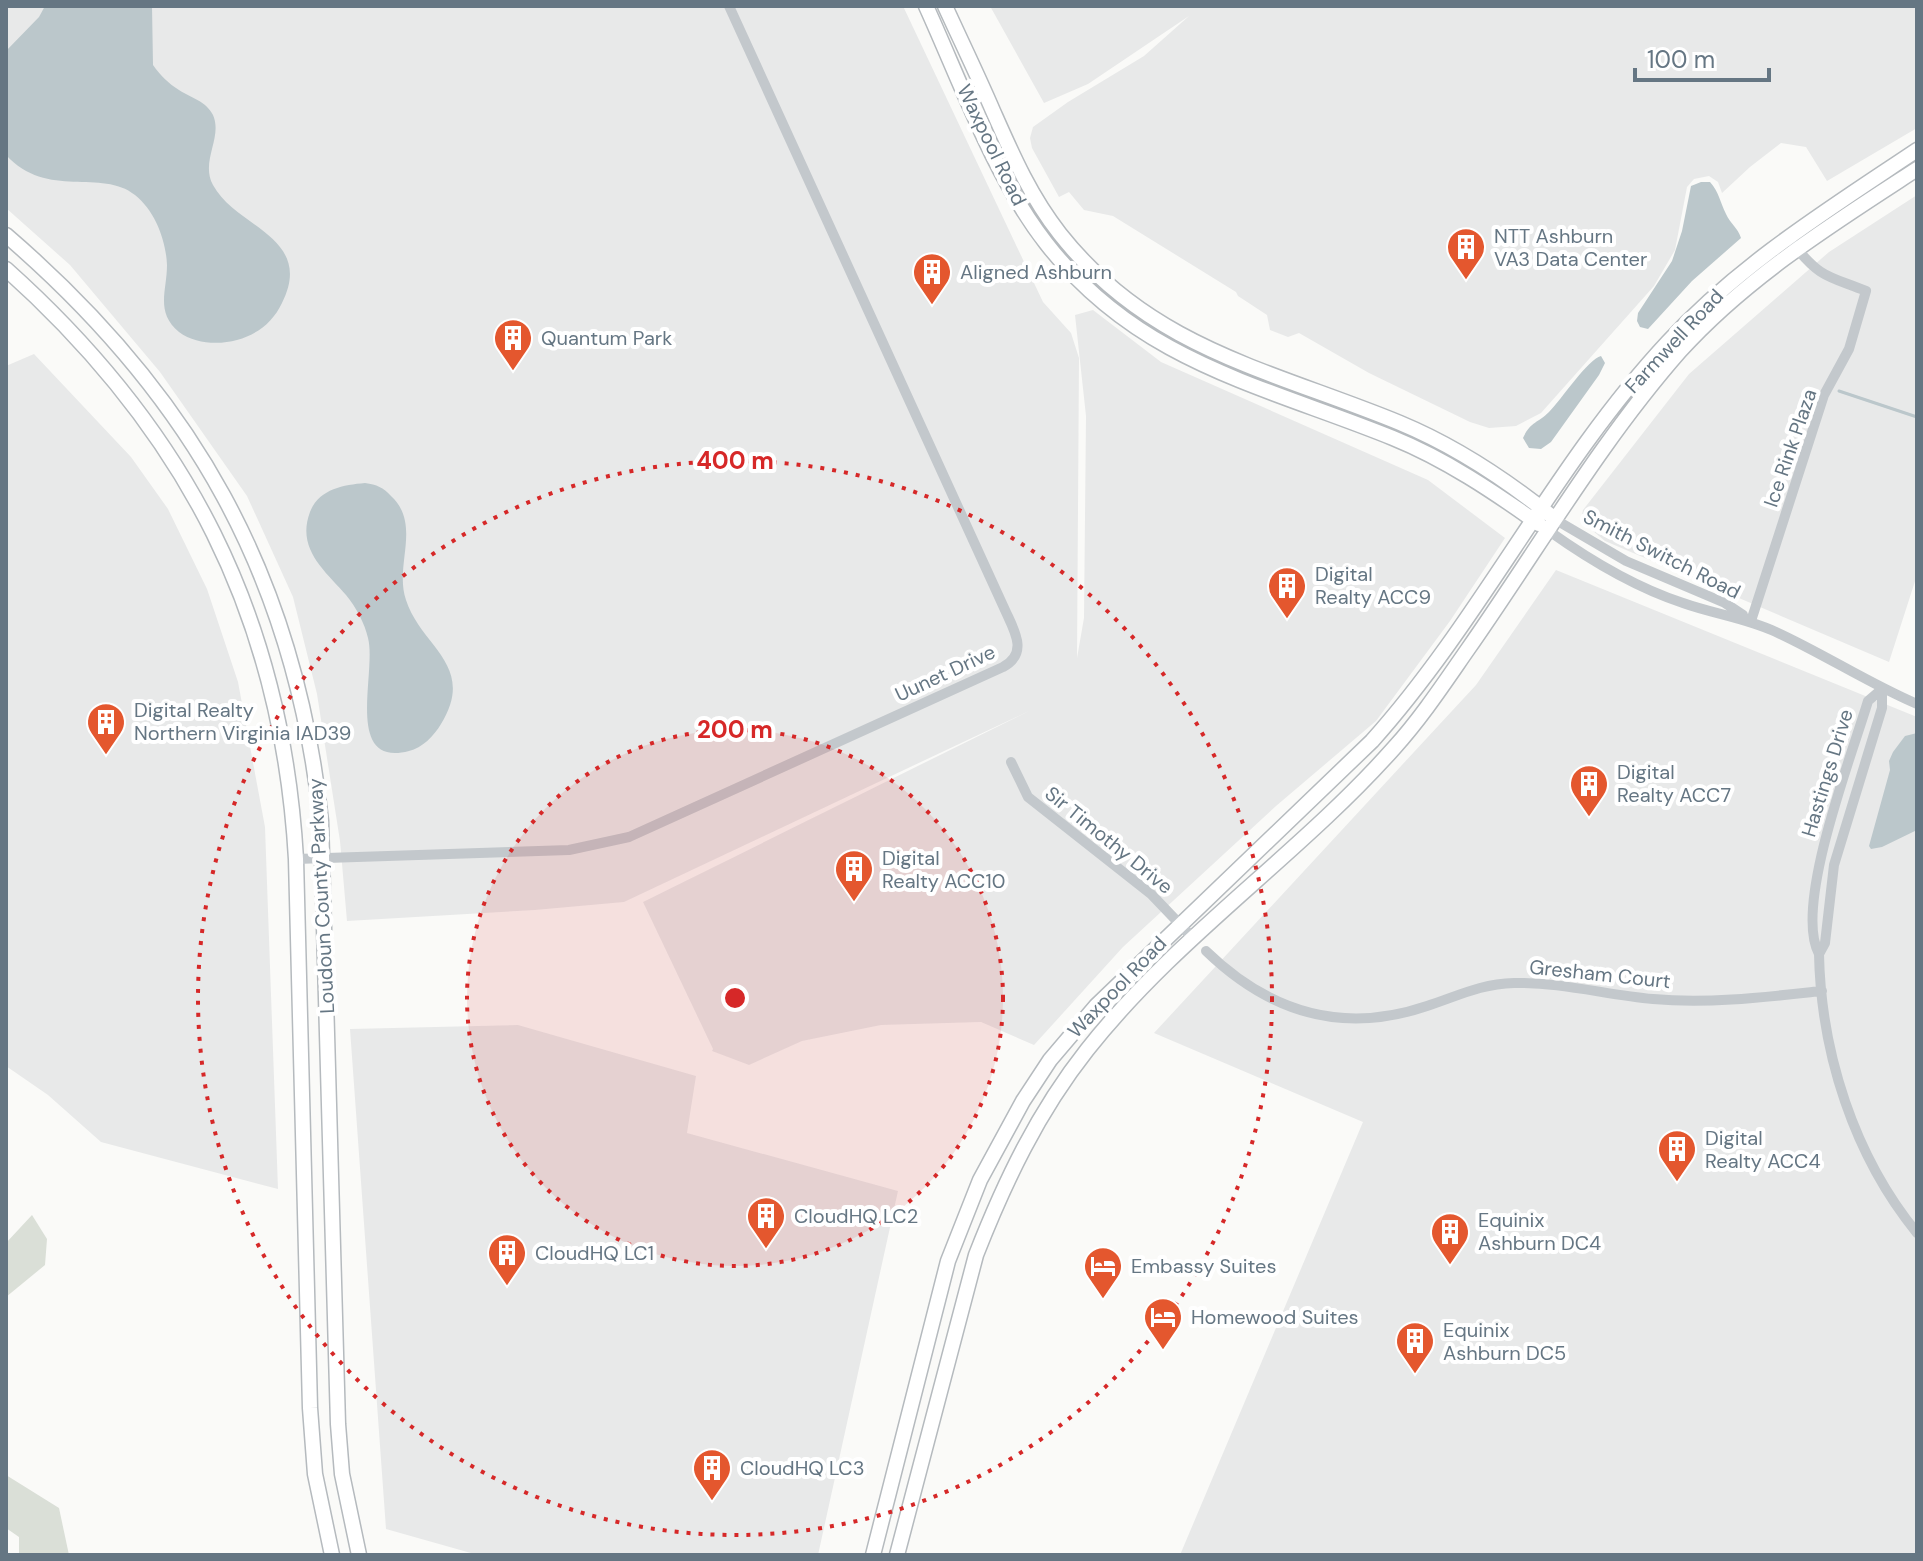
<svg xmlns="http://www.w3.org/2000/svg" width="1923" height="1561" font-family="'DM Sans',sans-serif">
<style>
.built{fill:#e8e9e9}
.green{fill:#dadfd7}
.water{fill:#bbc7cb}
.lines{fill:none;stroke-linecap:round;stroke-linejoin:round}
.stream{stroke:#bbc7cb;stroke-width:3}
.major-casing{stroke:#b5babe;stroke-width:17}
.minor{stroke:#c3c8cc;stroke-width:10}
.major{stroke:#fff;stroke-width:14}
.ring{fill:none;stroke:#d62828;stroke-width:4;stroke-dasharray:4 8}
.labels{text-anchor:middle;stroke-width:8;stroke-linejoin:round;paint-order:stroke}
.street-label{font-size:20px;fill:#657683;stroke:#fff}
.poi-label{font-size:20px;fill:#657683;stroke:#fff;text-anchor:start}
.centre{fill:#d62828;stroke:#fff;stroke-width:4}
.ring-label{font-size:24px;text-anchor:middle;font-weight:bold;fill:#d62828;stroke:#fff;stroke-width:8;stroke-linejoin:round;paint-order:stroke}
</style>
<rect width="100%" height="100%" fill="#fafaf8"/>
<!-- built -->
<path class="built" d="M6,6H903L1043,302L1071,333L1079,358L1077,658L1084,618L1086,416L1075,315L1093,310L1161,362L1428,480L1505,538L1450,621L1376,721L1276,806L1123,947L1034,1045L981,1022L881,1025L802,1041L749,1065L712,1051L713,1049L643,902L1029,711L624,902L535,910L347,921L340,841L317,694L293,597L247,496L160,372L70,265L6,208Z
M990,6H1917V128L1827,181L1806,147L1781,143L1750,167L1722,193L1718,182L1709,176L1694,179L1687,187L1675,250L1654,286L1541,413L1516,426L1489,428L1470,422L1369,373L1299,333L1288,337L1270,330L1267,315L1238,296L1236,292L1113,216L1084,210L1069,192L1059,197L1032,148L1030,138L1033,127L1068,102L1144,56L1189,16L1088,84L1044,103Z
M1917,195V575L1889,662L1605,541L1581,521L1583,510L1689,374L1829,252Z
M34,354L131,457L168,509L207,589L238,682L265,827L278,1189L101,1142L48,1095L6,1066V366Z
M1556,570L1917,717V1555H1180L1363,1122L1154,1033L1476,685Z
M518,1025L696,1076L687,1133L898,1191L818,1555H478L386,1529L350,1029Z"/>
<!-- green -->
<path class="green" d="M32,1215L47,1239L45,1265L6,1297V1243Z
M6,1475L59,1508L69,1555H19V1537L6,1528Z"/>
<!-- water -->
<path class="water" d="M45,6H152L153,65C160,75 169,84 179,90C191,98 206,101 213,115C223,138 200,161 213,185C236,228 315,237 282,303C273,322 258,334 237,340C219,345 195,344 179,332C155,312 167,291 167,265C166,240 155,211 135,195C102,168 47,200 6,155V51L39,17Z
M1701,182H1710C1719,192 1720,202 1726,214C1730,223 1738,228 1741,238L1692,281L1648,329L1640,327L1637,321L1638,313L1672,261L1682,231L1691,186Z
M1601,356L1605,363L1599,375L1551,442L1541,449L1529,448L1523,438C1530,422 1538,423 1549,412C1562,399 1588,359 1601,356Z
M365,483C377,485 383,487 391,496C422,525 394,565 406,600C421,647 477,665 441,724C434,736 422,748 409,751C343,768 377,672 368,638C365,624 356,607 346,595C325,571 296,549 310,512C319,489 343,485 365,483Z
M1917,733V830L1882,847L1871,849L1869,846L1890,770L1889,761L1893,752L1905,736Z"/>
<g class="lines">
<!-- stream -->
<path class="stream" d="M1839,391L1917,417"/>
<!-- major casing -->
<g class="major-casing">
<path id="major" d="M926,6C961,83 994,176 1046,243C1138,362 1262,385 1393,438C1445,459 1494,492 1539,524
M945,6C961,41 978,76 993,111C1012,154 1030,196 1060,234C1151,349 1271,370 1400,423C1453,445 1505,479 1550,515
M6,235C192,395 295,576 321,821L338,1424L342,1474L359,1555
M6,269C187,431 282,616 296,859L310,1408L315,1474L332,1555
M873,1555L948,1261L980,1180L1023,1101L1050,1060L1096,1006L1372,741C1483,617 1555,463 1668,342C1740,264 1829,209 1917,150
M897,1555L976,1255C1005,1181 1038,1112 1087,1050C1176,937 1299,855 1394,748C1422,717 1445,682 1468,649C1538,549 1600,442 1680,351C1747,277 1834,223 1917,169"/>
</g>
<!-- minor -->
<path class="minor" d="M1556,520L1626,561L1725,603L1743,615
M1549,531C1591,561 1634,587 1683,603C1714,614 1746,618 1776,632C1824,654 1868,683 1917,704
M1751,621L1824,395L1849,349L1866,291C1829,276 1821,279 1794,245
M1882,689L1868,701C1852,755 1793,907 1819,954C1821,1053 1854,1156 1917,1233
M1011,762L1028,797L1151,894L1194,939
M296,859L569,850L629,837L1003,667C1029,653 1014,630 1005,610L729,6
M1206,951C1269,1012 1342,1035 1427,1006C1458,996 1480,984 1514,983C1561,982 1607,995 1653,999C1709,1004 1766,997 1822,991
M1819,954L1825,943L1834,865L1882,708V689"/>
<!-- major -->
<use href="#major" class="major"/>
</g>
<!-- distance rings -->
<circle cx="735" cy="998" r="268" fill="#d62828" fill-opacity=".12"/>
<g class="ring">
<circle cx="735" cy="998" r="268"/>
<circle cx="735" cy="998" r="537"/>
</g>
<!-- icons -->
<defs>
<g id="building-pin" transform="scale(2)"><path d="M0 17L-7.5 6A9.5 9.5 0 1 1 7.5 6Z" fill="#e4572e" stroke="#fff"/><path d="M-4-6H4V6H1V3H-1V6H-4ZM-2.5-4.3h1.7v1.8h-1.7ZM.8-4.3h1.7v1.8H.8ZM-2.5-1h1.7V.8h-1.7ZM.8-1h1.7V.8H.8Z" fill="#fff"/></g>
<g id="hotel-pin" transform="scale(2)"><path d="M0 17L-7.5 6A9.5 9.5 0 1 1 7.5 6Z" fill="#e4572e" stroke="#fff"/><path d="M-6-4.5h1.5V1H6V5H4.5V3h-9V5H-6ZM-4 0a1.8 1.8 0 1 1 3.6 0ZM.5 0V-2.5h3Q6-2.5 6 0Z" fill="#fff"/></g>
</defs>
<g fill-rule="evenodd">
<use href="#building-pin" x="1466" y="247"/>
<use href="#building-pin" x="932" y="272"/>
<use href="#building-pin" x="513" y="338"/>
<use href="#building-pin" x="1287" y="586"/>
<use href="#building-pin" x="106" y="722"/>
<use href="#building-pin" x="1589" y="784"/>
<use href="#building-pin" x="854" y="869"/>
<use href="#building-pin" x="1677" y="1149"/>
<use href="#building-pin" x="766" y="1216"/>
<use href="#building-pin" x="1450" y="1232"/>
<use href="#building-pin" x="507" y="1253"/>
<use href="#hotel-pin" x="1103" y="1266"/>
<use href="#hotel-pin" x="1163" y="1317"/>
<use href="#building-pin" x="1415" y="1341"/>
<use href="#building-pin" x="712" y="1468"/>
</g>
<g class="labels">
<!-- street labels -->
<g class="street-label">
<text transform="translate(992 145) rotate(64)" y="7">Waxpool Road</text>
<text transform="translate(1674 341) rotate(-47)" y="7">Farmwell Road</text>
<text transform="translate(1790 448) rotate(-71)" y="7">Ice Rink Plaza</text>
<text transform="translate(1662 554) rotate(27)" y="7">Smith Switch Road</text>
<text transform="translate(945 673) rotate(-25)" y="7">Uunet Drive</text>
<text transform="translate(1827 773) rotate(-73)" y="7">Hastings Drive</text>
<text transform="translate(1109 840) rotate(39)" y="7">Sir Timothy Drive</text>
<text transform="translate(321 896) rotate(-93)" y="7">Loudoun County Parkway</text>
<text transform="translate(1600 974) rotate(6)" y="7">Gresham Court</text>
<text transform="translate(1117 987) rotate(-46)" y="7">Waxpool Road</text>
</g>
<!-- poi labels -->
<g class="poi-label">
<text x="1494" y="243">NTT Ashburn<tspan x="1494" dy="23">VA3 Data Center</tspan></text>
<text x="960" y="279">Aligned Ashburn</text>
<text x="541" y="345">Quantum Park</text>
<text x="1315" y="581">Digital<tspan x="1315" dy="23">Realty ACC9</tspan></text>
<text x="134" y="717">Digital Realty<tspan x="134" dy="23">Northern Virginia IAD39</tspan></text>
<text x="1617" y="779">Digital<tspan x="1617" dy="23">Realty ACC7</tspan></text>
<text x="882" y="865">Digital<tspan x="882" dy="23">Realty ACC10</tspan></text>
<text x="1705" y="1145">Digital<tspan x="1705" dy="23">Realty ACC4</tspan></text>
<text x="794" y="1223">CloudHQ LC2</text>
<text x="1478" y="1227">Equinix<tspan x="1478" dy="23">Ashburn DC4</tspan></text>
<text x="535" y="1260">CloudHQ LC1</text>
<text x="1131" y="1273">Embassy Suites</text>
<text x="1191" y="1324">Homewood Suites</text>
<text x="1443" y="1337">Equinix<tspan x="1443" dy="23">Ashburn DC5</tspan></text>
<text x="740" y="1475">CloudHQ LC3</text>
</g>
</g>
<circle cx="735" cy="998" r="12" class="centre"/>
<g class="ring-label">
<text x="735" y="469">400 m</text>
<text x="735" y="738">200 m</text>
</g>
<!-- border -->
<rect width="1923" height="1561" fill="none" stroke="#657683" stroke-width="16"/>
<!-- scale -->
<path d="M1635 68v12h134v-12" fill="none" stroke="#657683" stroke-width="4"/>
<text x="1647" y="68" font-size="24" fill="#657683" stroke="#ffffff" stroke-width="6" paint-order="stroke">100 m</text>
</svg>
